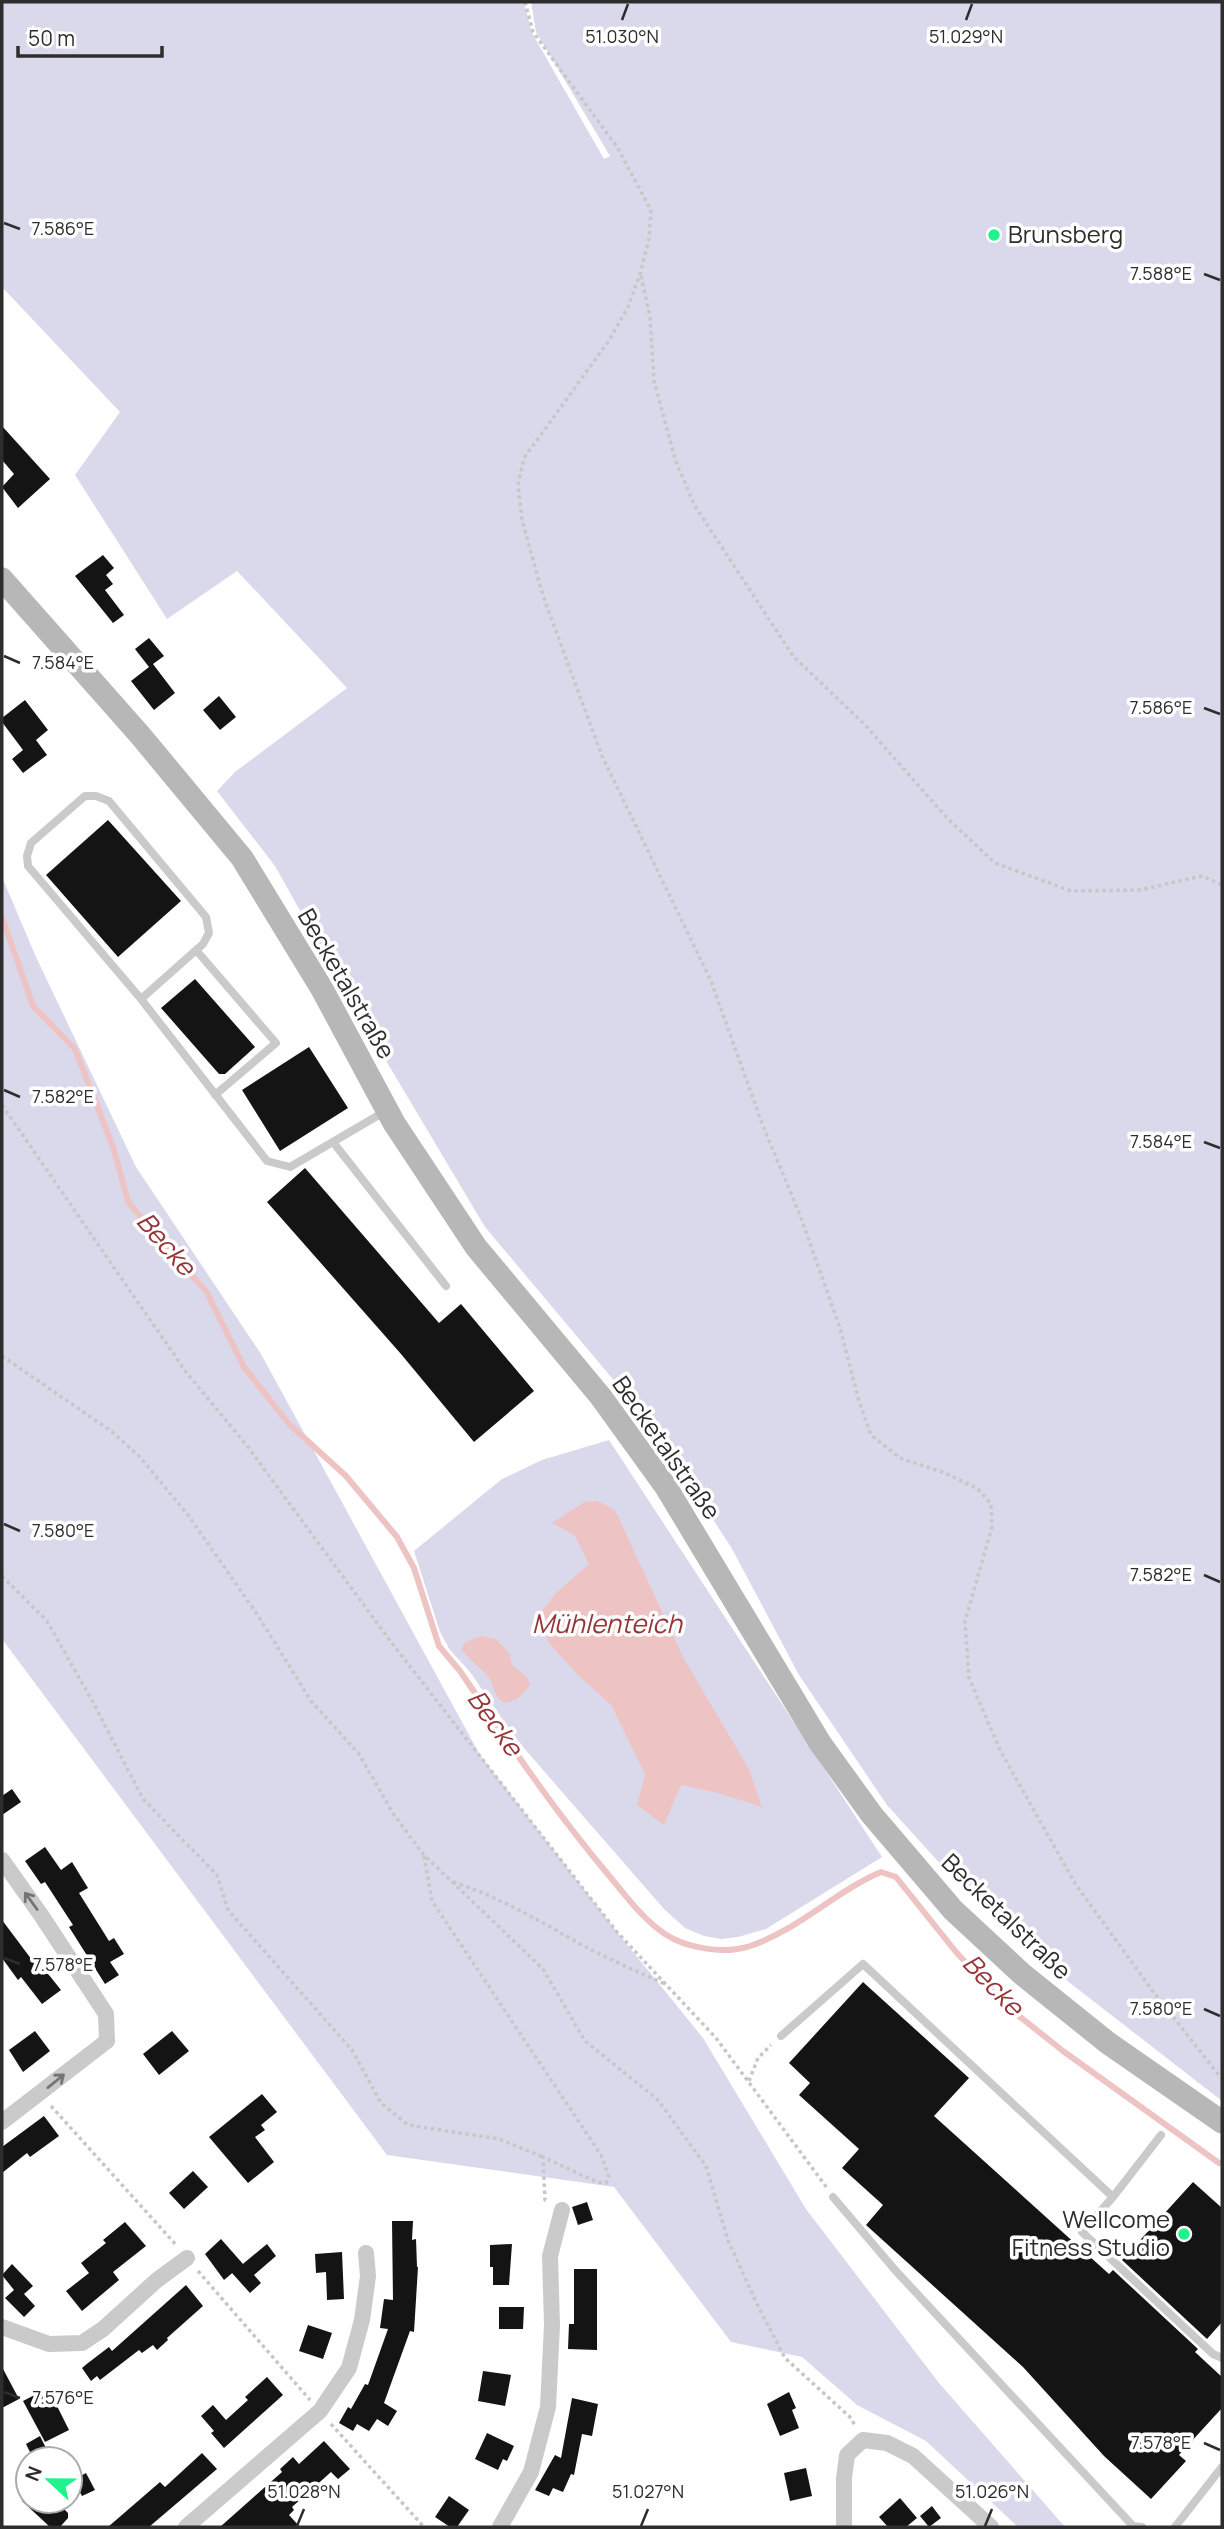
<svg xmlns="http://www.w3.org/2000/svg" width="1224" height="2529" font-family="Manrope,sans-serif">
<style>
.green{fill:#dad9ec}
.water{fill:#eec3c4}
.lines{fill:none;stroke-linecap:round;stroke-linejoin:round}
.stream{stroke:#eec3c4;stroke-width:6}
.building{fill:#141414}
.path{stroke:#c7c7c7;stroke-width:3.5;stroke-dasharray:3.5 3.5;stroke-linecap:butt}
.lane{stroke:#cacaca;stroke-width:8}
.street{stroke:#cacaca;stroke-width:16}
.secondary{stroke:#b7b7b7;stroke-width:23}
.oneway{stroke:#747474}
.ticks{fill:none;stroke:#2d2d2d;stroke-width:2.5}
.poi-dot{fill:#20f38c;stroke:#fff;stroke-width:2.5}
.labels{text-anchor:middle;stroke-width:7;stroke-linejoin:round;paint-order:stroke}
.poi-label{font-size:24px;fill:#2d2d2d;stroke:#fff;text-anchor:start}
.street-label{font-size:24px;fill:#2d2d2d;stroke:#fff}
.water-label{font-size:26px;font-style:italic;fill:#953537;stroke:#fff}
.ticks-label{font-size:18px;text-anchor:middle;fill:#2d2d2d;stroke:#fff;stroke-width:7;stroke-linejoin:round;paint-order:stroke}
</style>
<rect width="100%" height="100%" fill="#fff"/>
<!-- green -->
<path class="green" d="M2,2H524L532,33L604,159L610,156L536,32L531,2H1222V2101L1043,1962L953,1878L887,1805L799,1675L731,1547L648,1421L485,1227L357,1012L275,866L217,791L235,772L347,688L237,571L167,619L75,475L120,412L2,287Z
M2,877L36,957L136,1167L261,1354L480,1755L617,1932L703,2038L806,2209L939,2383L1065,2527H1018L926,2441L857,2405L802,2357L731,2342L614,2187L387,2155L2,1639Z
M609,1440L882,1857L766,1929L738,1937L721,1939L704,1936L685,1928L664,1909L516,1739L470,1672L450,1650L440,1632L414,1551L502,1479L542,1460Z"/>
<!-- water -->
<path class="water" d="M598,1501L615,1510L684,1659L749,1769L762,1807L718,1793L681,1785L664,1825L637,1805L645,1774L611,1705L576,1673L548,1642L542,1611L556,1593L589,1564L575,1536L552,1523L584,1502Z
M481,1636L496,1639L509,1653L512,1665L526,1676L530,1684C525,1695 505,1712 496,1695C493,1690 493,1684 490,1679C482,1668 470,1661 462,1650L464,1643Z"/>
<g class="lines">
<!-- stream -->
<path class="stream" d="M2,917L33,1006L75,1049L113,1147L128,1201L153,1233L206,1291L244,1367L289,1424L346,1476L397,1537L414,1568L439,1646L460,1671C506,1739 553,1809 606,1872C624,1893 642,1919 665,1934C686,1948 722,1954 747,1947C796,1932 834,1892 881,1872L896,1877L956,1952L1004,2004L1063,2051L1219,2163"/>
</g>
<!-- building -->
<path class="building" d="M2,426L50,479L18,508L2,487L14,474L2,460Z
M103,555L114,568L106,575L113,584L105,590L124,615L113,623L75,576Z
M149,638L164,656L153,664L175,693L154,710L131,681L149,667L135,649Z
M219,696L236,717L220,730L203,710Z
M25,700L48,730L36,740L47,755L23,773L12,759L23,750L2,722V718Z
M108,820L181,901L118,957L46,875Z
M195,979L255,1047L225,1074H219L161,1008Z
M309,1047L348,1108L280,1151L242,1090Z
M305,1168L439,1323L461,1304L534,1391L474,1442L401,1354L267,1202Z
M12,1789L21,1802L2,1815V1796Z
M45,1847L61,1870L72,1862L88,1888L79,1893L109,1941L114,1938L124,1954L110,1962L119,1975L105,1984L69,1927L73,1925L45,1882L41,1884L25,1861Z
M2,1920L38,1968L41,1965L61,1990L42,2004L21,1977L18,1980L2,1958Z
M863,1982L969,2078L934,2116L1109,2274L1113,2270L1198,2349L1195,2352L1222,2377V2408L1179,2455L1186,2461L1151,2499L1104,2456L1023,2367L866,2225L883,2205L842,2168L859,2149L799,2095L810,2083L789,2063Z
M35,2031L50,2051L23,2072L9,2050Z
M172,2031L189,2051L159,2075L143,2054Z
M262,2094L277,2112L261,2125L265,2130L255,2137L274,2162L248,2183L209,2137Z
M44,2116L59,2136L30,2157L27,2153L2,2173V2147Z
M193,2171L208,2187L184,2209L169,2193Z
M1193,2182L1222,2208V2322L1207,2339L1122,2260Z
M587,2202L593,2220L578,2225L572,2207Z
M392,2221H413L412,2240L416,2239L417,2267H418L414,2332L410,2331L384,2403L397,2411L388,2426L377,2419L369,2431L357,2424L353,2431L339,2423L348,2407L351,2409L365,2384L368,2385L388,2329L380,2328L384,2299L393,2300Z
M125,2222L146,2246L113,2272L119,2280L82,2311L66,2291L89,2273L81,2263L106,2243L103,2240Z
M221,2239L243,2264L224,2280L205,2254Z
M267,2244L276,2256L254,2275L261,2283L250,2293L232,2273Z
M512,2244L509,2285H493V2267H490V2245Z
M342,2252L344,2299L327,2300L326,2272L316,2273L315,2254Z
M12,2264L33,2286L24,2294L35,2306L24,2317L5,2298L14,2290L2,2275Z
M574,2269H597V2350L568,2349L569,2324H574Z
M186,2285L203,2306L167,2338L168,2340L157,2350L153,2345L142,2353L139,2350L100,2380L97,2376L91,2381L82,2368L88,2363L109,2347L112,2351Z
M499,2307H524L523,2329H499Z
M308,2325L332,2333L323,2359L299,2351Z
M2,2367L19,2399L2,2408Z
M483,2371L511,2375L505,2406L478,2401Z
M267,2377L283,2395L224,2448L211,2433L214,2431L201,2416L213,2405L226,2420L248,2400L245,2397Z
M48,2388L69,2430L45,2442L23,2401Z
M789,2392L796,2408L792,2410L799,2428L780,2436L767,2404Z
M572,2398L598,2404L592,2436L582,2434L574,2475L571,2474L563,2492L553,2488L549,2496L535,2490L555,2455L561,2458Z
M487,2433L514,2446L507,2461L503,2459L498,2470L475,2459Z
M40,2436L47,2450L33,2458L26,2444Z
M324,2441L350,2469L338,2479L331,2472L292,2507L294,2510L289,2515L300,2527H220L282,2472L280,2469L293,2457L299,2464Z
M202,2453L217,2469L149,2527H108L160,2482L165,2487Z
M806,2468L812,2496L790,2501L784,2473Z
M86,2473L95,2490L82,2496L73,2480Z
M449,2496L469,2510L457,2527H450L435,2517Z
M900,2498L917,2518L906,2527H888L879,2517Z
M22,2501H56L68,2513V2518L60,2527H50Z
M932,2506L941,2518L929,2527L920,2516Z"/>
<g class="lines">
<!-- path -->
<path class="path" d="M525,2L533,32L617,147L651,210L649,239L640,274L628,307L608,342L524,458L518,485L522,520L543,596L602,756L711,981L763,1126L800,1215L840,1328L859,1401L871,1435L900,1458L945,1473L978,1489L991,1504L992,1527L965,1621L969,1678L1001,1752L1076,1885L1152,1990L1222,2079
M641,276L650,317L654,381L676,462L695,506L793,656L866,726L948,819L995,863L1071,891L1140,890L1202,876L1222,885
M2,1105L186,1372L248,1447L391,1642L617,1932L716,2038L827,2188
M2,1356L111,1431L139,1456L188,1515L257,1614L311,1701L359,1754L394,1815L423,1854L543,1969L585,2041L657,2099L706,2166L728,2240L756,2302L785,2358L851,2418L855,2426
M2,1576L47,1621L95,1706L143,1799L217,1875L228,1910L352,2050L381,2103L408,2125L499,2139L543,2157
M424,1856L432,1901L601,2155L609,2177L606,2183L597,2182L543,2157L545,2200L548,2202
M453,1882C500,1897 541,1922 584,1946C610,1960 639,1972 667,1985
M749,2081L758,2058L771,2045
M51,2106L177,2246
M198,2271L310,2400
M331,2424L424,2527"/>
<!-- lane -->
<path class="lane" d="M196,950L276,1043L215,1095
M141,999L203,944L209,933L206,917L109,801L96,796H85L31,843L27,856L28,866L141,999L267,1161L290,1167L384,1112
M333,1142L446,1286
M781,2036L863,1964L1113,2197L1161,2135
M833,2197L895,2270L1133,2526L1142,2527
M1113,2197L1082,2232L1213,2354L1222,2358
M1175,2527L1222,2467"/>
<!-- street -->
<path class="street" d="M2,1860L41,1915L106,2014L107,2041L2,2122
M2,2327L49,2344L82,2343L103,2329L157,2280L187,2258
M186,2527L320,2411L349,2368L362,2320L368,2276L366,2253
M500,2527L531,2472L548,2407L552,2325L550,2256L562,2210
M844,2527V2478L847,2455L863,2440L887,2443L913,2456L991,2527"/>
<!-- secondary -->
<path class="secondary" d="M2,579L140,735L242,858L322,989L394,1123L476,1247L601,1397L666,1487L820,1743L872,1815L953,1910L1022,1974L1108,2043L1222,2122"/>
</g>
<!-- one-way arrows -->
<defs><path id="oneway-shaft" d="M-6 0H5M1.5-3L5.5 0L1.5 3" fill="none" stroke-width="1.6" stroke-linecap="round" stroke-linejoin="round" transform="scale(1.75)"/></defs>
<g class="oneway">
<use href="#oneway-shaft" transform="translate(31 1901) rotate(-126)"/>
<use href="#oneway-shaft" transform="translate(56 2081) rotate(-39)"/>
</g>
<!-- ticks -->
<path class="ticks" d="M622,20L628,4M966,20L972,4M4,223L20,229M1204,274L1220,280M4,656L20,663M1204,708L1220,714M4,1090L20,1097M1204,1142L1220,1148M4,1524L20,1531M1204,1575L1220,1582M4,1958L20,1964M1204,2009L1220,2016M4,2392L20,2398M1204,2443L1220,2450M297,2526L304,2509M641,2526L648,2509M985,2526L992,2509"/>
<!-- markers -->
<g class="poi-dot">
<circle cx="994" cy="235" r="7"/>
<circle cx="1184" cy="2234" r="7"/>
</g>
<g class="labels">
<!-- poi labels -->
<g class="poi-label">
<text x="1008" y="243">Brunsberg</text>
<text x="1170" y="2228" text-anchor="end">Wellcome<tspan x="1170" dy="28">Fitness Studio</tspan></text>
</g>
<!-- street labels -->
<g class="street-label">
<text transform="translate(346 984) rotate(60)" y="8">Becketalstraße</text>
<text transform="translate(666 1448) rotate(55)" y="8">Becketalstraße</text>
<text transform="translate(1006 1917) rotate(44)" y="8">Becketalstraße</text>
</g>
<!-- water labels -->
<g class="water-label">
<text transform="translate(166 1244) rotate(49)" y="9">Becke</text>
<text x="607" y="1633">Mühlenteich</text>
<text transform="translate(495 1723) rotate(54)" y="9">Becke</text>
<text transform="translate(993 1985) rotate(46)" y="9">Becke</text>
</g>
</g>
<g class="ticks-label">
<text x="966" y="43">51.029°N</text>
<text x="622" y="43">51.030°N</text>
<text x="63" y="235">7.586°E</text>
<text x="1161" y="280">7.588°E</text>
<text x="63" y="669">7.584°E</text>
<text x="1161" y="714">7.586°E</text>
<text x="63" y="1103">7.582°E</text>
<text x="1161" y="1148">7.584°E</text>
<text x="63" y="1537">7.580°E</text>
<text x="1161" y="1581">7.582°E</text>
<text x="63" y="1971">7.578°E</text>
<text x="1161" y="2015">7.580°E</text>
<text x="63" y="2404">7.576°E</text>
<text x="1161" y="2449">7.578°E</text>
<text x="304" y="2498">51.028°N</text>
<text x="648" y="2498">51.027°N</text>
<text x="992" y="2498">51.026°N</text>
</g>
<!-- border -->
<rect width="1224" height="2529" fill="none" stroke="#2d2d2d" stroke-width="7"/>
<!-- north arrow -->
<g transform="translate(49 2480) rotate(292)"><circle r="33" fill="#ffffff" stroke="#ababab" stroke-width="2"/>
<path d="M0-5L12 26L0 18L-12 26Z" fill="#20f38c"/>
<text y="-10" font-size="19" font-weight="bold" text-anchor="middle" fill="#2d2d2d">N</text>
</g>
<!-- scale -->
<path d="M18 46v10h144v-10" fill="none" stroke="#2d2d2d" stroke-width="3.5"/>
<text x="28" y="46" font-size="21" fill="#2d2d2d" stroke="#ffffff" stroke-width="5" paint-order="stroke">50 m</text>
</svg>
